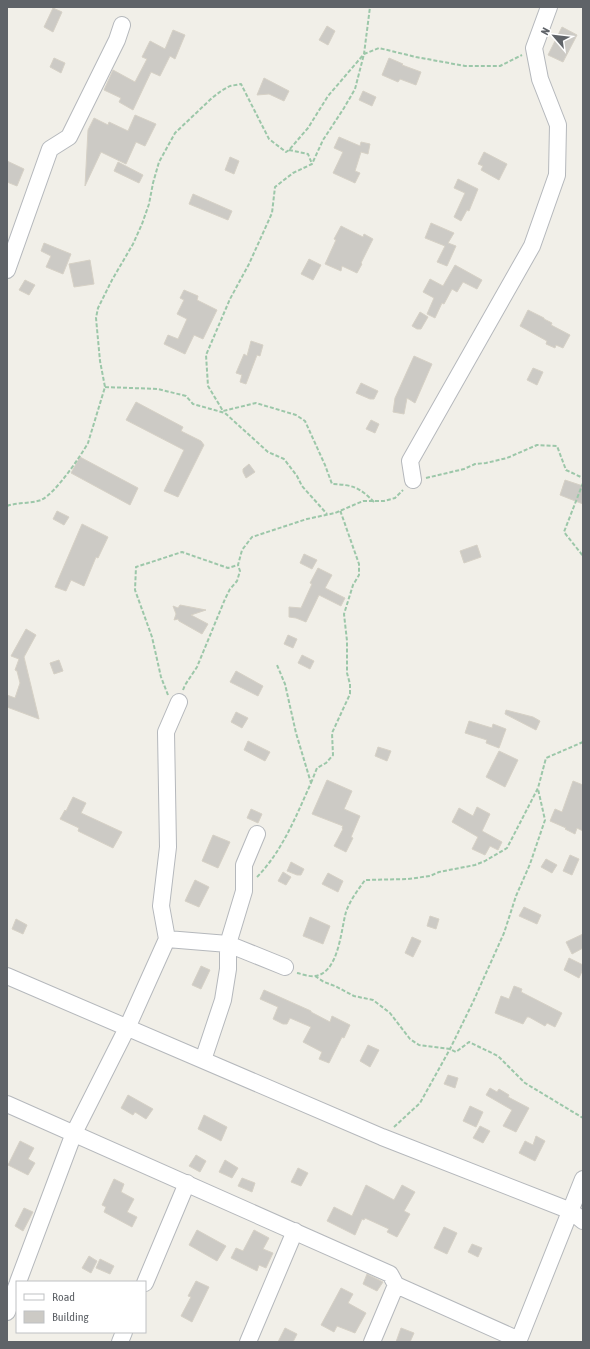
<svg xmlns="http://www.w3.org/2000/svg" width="590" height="1349" font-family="'Asap Condensed',sans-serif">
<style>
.building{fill:#cccac5;stroke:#d6d1c6}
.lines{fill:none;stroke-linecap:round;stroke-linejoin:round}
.minor-casing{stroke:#b5b8bc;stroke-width:18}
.path{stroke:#9cc7a9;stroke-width:2;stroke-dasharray:4 2;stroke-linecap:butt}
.minor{stroke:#fff;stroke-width:16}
</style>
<rect width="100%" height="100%" fill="#f1efe8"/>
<!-- building -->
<path class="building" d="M53,8L62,12L53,32L44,27Z
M327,26L335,31L328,45L319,40Z
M562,27L577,35L563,62L548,55Z
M173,30L185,35L175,59L170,56L160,76L151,72L133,110L119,102L121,98L104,90L113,70L135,82L147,59L142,57L150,41L165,49Z
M54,58L65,63L61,73L50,67Z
M389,58L403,64L402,65L421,72L416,85L400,79L398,82L382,75Z
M264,78L289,91L284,101L269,94L257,95Z
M363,91L376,97L372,106L359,100Z
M135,115L156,124L145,146L136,142L126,164L101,152L85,186L88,130L94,118L108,125L109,122L128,131Z
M339,137L360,146L361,142L370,144L368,154L361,152L355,171L360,173L355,183L333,173L343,152L334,148Z
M484,152L507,164L499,180L481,170L483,166L478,164Z
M230,157L239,161L234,174L225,170Z
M7,161L24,169L17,186L7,182Z
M118,162L143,175L139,183L114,171Z
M458,179L478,189L469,211L467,210L461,221L454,217L465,193L454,188Z
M193,194L232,211L228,220L189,204Z
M431,223L454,233L448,243L456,246L447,266L437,262L445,246L425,238Z
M341,226L363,237L364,234L373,239L361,263L362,264L357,273L342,266L341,271L325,264L336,240L334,239Z
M44,243L71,254L63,274L46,267L51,256L41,251Z
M309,259L321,265L313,280L301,274Z
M90,260L94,284L74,287L69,264Z
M455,265L482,280L477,289L463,282L457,292L452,289L444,304L442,303L435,318L427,314L434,298L423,292L430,279L443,286Z
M25,280L35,285L29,295L19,290Z
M184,290L198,296L197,300L217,310L203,339L194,335L185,354L164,344L168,335L178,339L187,319L177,314L184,300L180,298Z
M528,310L544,318V319L552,323L551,325L570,335L563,348L556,345L555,348L546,344L547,341L520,326Z
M420,312L428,317L421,329H417L412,326Z
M251,341L263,345L260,356L257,355L246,384L240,382L242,375L236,373L244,354L247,356Z
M414,356L432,364L415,403L407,398L404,414L393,412L395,398Z
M533,368L543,372L537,385L527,380Z
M361,383L378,391L374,399H370L356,393Z
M136,402L183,427L181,431L201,441L204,445L178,497L164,491L184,450L126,420Z
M371,420L379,424L375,433L366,429Z
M80,457L138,488L130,505L71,473Z
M249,464L255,472L246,478L243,472V469Z
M565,480L583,486V504L560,495Z
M57,511L69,517L64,525L53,519Z
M82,524L108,537L98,558L96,557L84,586L71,580L66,591L55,587Z
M477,545L481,557L464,563L460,551Z
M304,554L317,560L312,569L300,563Z
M318,568L332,575L325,588L345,598L341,606L319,595L306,622L296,618L289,617V607L301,608L312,584L310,583Z
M180,605L206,610L191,615L208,624L202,634L179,621L178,619L174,620L176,614L173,606L178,608Z
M26,629L36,635L24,657L39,719L7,707V695L15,698L20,683L17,671L15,670L19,659L11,656Z
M288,635L297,639L293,648L284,644Z
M302,655L314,661L310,669L298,663Z
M59,660L63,671L54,674L50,663Z
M236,671L263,686L258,696L230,682Z
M506,710L533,717L540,721L536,730L505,714Z
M236,712L248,718L242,728L231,722Z
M469,721L492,728L493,724L506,729L499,748L486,743L487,740L465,733Z
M248,741L270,752L265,761L244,750Z
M378,747L391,751L387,761L375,756Z
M499,751L518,760L505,787L486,777Z
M327,780L352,791L344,809L360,816L351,837L353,838L346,852L334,846L343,829L342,828L343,826L312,814Z
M573,781L583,785V831L577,828L575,834L565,829L566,828L550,821L555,809L562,812Z
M73,797L86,803L81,813L122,832L113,848L78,831L79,828L60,819L65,810L66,811Z
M477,807L490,814L482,831L502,842L498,850L490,846L485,855L472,849L478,837L452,822L459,808L473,816Z
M251,809L262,814L258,823L247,818Z
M213,835L230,842L218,868L202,861Z
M570,855L579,859L572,875L563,871Z
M546,859L557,865L552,873L541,867Z
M291,862L304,869L301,875H297L287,871Z
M283,872L291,877L286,885L278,881Z
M328,873L343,881L338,892L322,884Z
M195,880L209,887L199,907L185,901Z
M524,907L541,915L537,924L519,916Z
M430,916L439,919L436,929L427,926Z
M310,917L330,926L323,944L303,936Z
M16,919L27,925L23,934L12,929Z
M583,934V948L572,954L566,942Z
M412,937L421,941L413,957L405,953Z
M569,958L583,965V969L579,978L564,970Z
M201,966L210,970L201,989L192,985Z
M514,986L522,989L521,992L562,1013L555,1027L547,1023L545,1026L529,1017H527L523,1024L495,1013L501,996L509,999Z
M264,990L311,1011V1012L330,1022L332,1016L350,1025L344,1038L342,1037L329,1063L319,1059L322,1052L303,1042L311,1027L290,1018L287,1024H283L273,1019L278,1007L260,999Z
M368,1045L379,1050L370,1067L360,1061Z
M448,1075L458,1078L455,1088L444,1084Z
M490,1088L497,1092L499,1089L509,1095L508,1097L529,1108L516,1132L503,1126L512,1110L486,1095Z
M128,1095L153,1109L146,1119L135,1112L133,1115L121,1108Z
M470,1106L483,1112L476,1127L463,1121Z
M204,1115L227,1127L221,1141L198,1129Z
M480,1126L490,1131L483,1143L473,1138Z
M536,1136L545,1141L535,1161L519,1153L525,1141L533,1145Z
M20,1141L34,1148L28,1159L35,1163L28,1175L8,1165Z
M196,1155L206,1161L200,1172L189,1166Z
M225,1160L238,1168L232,1178L219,1172Z
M298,1168L308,1173L301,1186L291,1182Z
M242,1178L255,1183L252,1192L238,1186Z
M114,1179L124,1184L121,1192L134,1199L127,1212L137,1217L132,1227L104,1212L106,1207L102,1205Z
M366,1185L394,1200L402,1185L415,1192L404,1211L410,1214L397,1237L387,1232L389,1229L365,1218L364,1220L362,1219L355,1235L327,1221L334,1207L352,1216Z
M24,1208L33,1212L23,1231L15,1226Z
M444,1227L457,1233L447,1254L434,1248Z
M197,1230L226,1246L217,1261L189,1245Z
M254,1230L269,1238L263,1249L273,1253L266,1268L259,1265L257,1271L231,1258L236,1248L243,1251Z
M472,1244L482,1248L478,1257L468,1252Z
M89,1256L97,1261L91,1273L82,1268Z
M100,1259L114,1266L110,1274L96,1268Z
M367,1274L383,1282L377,1291L363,1284Z
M196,1281L209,1287L192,1322L181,1316L191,1297L188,1296Z
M341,1288L353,1294L348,1303L366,1313L355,1333L337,1326L334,1332L321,1325Z
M285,1328L297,1334L293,1342H278Z
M401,1328L414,1333L410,1342H396Z"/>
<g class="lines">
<!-- minor casing -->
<g class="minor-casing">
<path id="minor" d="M7,270L50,149L69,137L117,40L122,25
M413,480L410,461L532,246L557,175L558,125L540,79L534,48L549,7
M179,702L166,732L168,847L161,906L167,939L228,944L285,967
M7,976L382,1137L571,1211L583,1221
M203,1060L223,1000L228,969V944L244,891V865L257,834
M7,1104L390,1274L396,1285L519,1340
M18,1282L74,1133L127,1028L167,939
M145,1283L187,1183
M7,1312L17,1285
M120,1342L124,1332
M248,1342L295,1231
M372,1342L396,1285
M518,1342L583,1179"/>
</g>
<!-- path -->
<path class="path" d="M289,150L308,154L312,164
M105,387L158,389L186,396L193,404L225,413L268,452L284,459L297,476L302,486L327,514
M426,478L464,469L475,464L486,463L507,458L537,445L557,446L566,470L583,478
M583,483L564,532L583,556
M374,502C359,487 353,485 332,484L325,465L305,421L296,415L256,403L223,411L208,386L206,355L230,299L249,264L272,213L275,187L293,173L312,164L323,140L344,108L355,89L364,54L379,48L416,57L465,66H500L522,55
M7,506C18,502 30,504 41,500C55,494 80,457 88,443L105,387L100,361L96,318L98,308L112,280L133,244L142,224L149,204L153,183L159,162L175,133L212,98L221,91L230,86L241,84L269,139L286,152L289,150L308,128L328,96L364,54L370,7
M183,690L185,685L197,667L225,599L230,589L237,581L240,571L238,565L242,550L252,537L307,519L335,513L363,501H384L395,498L403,490
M168,695L161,677L152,637L135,590L136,567L182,552L228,568L238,565
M311,783L317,768L326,763L333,755L332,733L350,694V684L347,673V641L344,614L353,585L359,575V564L340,510
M257,877C283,850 296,816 311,783L296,733L285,684L277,665
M297,973C302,974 309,977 315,976C339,973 341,929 346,912C350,900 358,890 365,880L408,879L430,876L439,872L475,865L485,861L507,848L538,788L546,758L583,742
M315,976L324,982L335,986L354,996L373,1000L390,1013L410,1039L419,1045L450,1049L456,1052L469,1042L498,1056L525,1083L583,1118
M394,1127L420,1103L450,1049L473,1002L504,933L516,896L530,864L545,820L538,789"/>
<!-- minor -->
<use href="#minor" class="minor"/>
</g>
<!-- border -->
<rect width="590" height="1349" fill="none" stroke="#5f6368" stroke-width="16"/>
<!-- legend -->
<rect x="16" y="1281" width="130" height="52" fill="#ffffff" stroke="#bfc1c3"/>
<rect x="24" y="1294" width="20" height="6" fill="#ffffff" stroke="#bfc1c3"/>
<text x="52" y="1301" font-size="12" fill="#5f6368">Road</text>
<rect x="24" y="1311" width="20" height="12" fill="#cccac5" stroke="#bfc1c3"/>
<text x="52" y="1321" font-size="12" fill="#5f6368">Building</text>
<!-- north arrow -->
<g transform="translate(554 36) rotate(298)" stroke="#ffffff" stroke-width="3" paint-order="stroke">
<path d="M0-3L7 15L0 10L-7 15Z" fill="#5f6368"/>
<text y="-6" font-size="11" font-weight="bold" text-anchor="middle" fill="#5f6368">N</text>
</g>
</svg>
